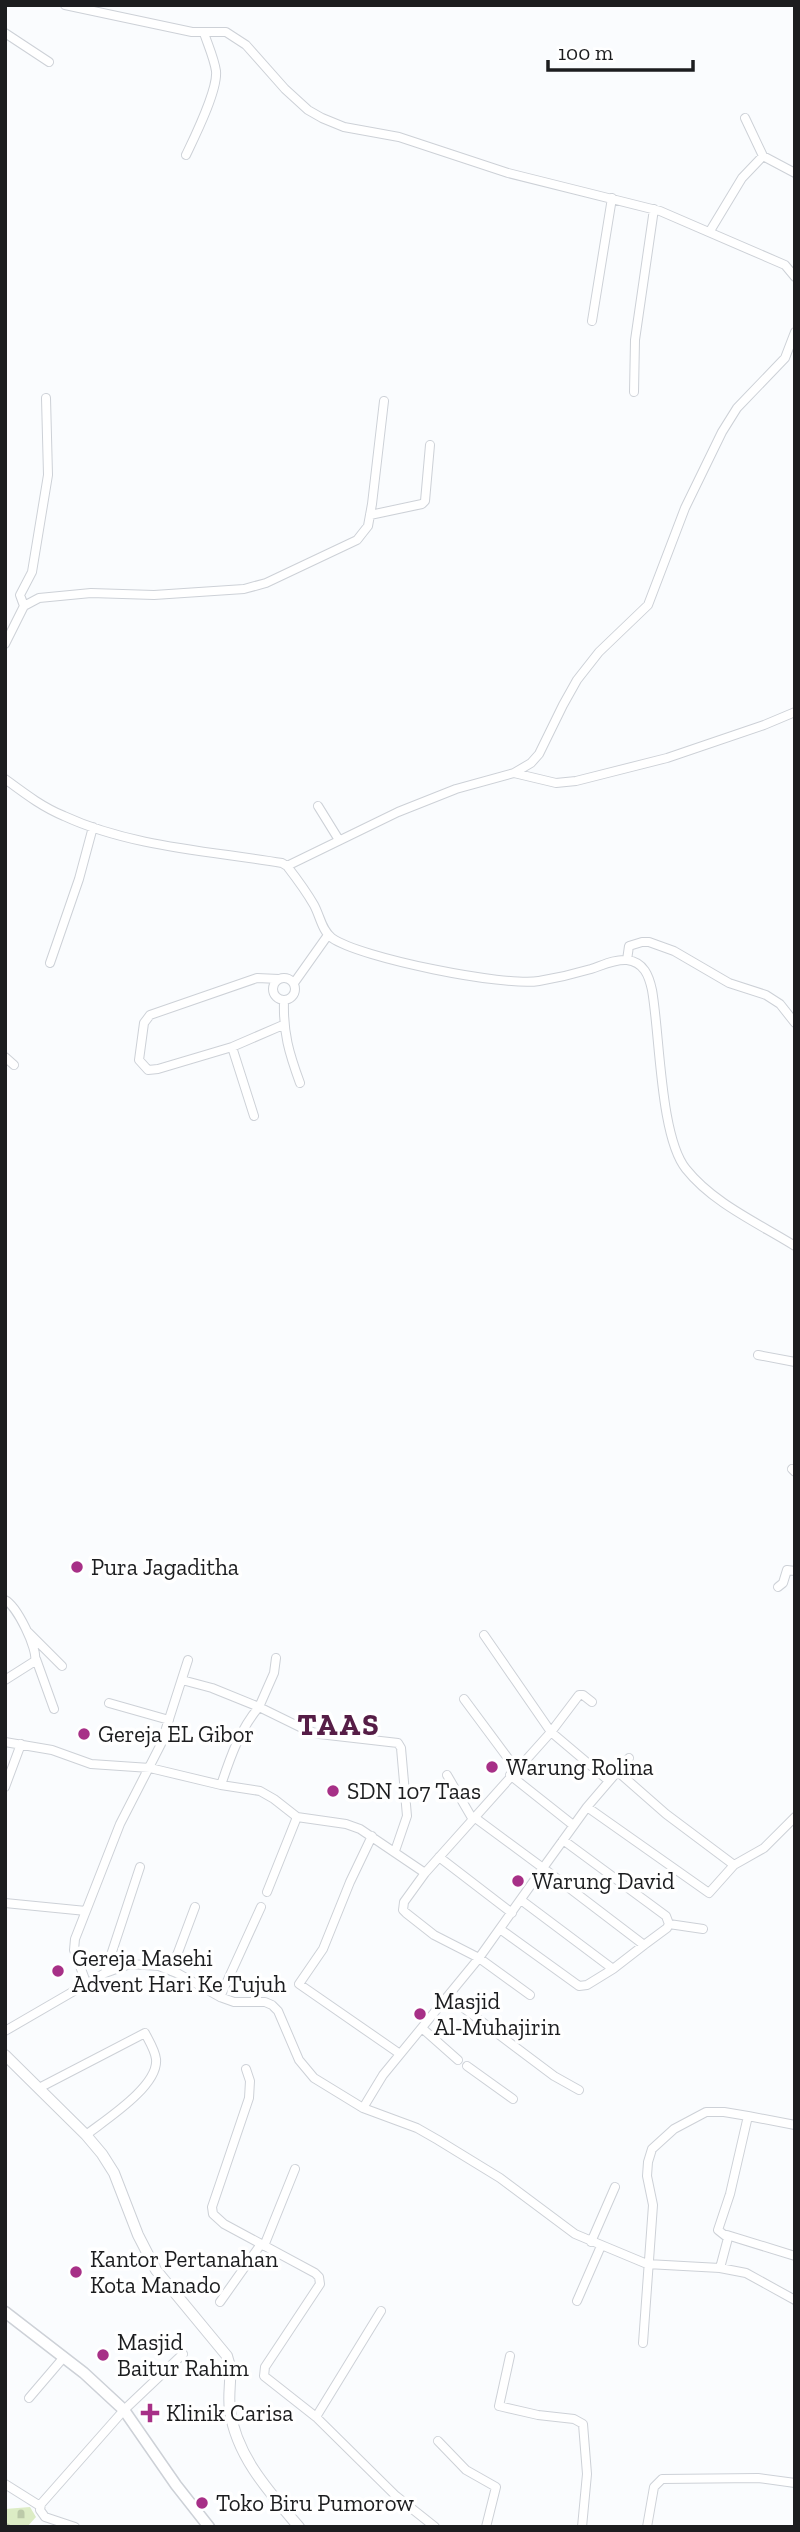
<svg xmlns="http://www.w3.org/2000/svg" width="800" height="2532" font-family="'Zilla Slab',serif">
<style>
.cemetery{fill:url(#cemetery-stones)}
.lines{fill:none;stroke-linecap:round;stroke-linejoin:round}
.minor-casing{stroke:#cdd1d7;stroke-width:10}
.tertiary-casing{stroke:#cdd1d7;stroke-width:12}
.secondary-casing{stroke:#cdd1d7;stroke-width:13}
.minor{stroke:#fff;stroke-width:8}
.tertiary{stroke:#fff;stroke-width:10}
.secondary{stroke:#fff;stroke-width:10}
.poi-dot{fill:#a73087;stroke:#fff;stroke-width:2.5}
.labels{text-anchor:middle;stroke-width:7;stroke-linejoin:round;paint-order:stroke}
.poi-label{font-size:23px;fill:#1c1d1f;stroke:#fff;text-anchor:start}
.district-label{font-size:30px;font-weight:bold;letter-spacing:2px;fill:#561d46;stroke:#fff}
</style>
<defs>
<pattern id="cemetery-stones" width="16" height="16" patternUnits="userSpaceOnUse" patternTransform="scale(1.75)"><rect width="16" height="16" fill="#dcecc5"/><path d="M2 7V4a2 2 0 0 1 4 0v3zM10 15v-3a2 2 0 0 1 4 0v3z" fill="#bccaa9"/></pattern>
</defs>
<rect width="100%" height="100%" fill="#fafcfe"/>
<!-- cemetery -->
<path class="cemetery" d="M30,2507L36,2517L27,2527H5V2509Z"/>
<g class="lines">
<!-- minor casing -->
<g class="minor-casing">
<path id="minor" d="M65,5L192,32H226L246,45L285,89L308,110L322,118L344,127L399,137L508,173L660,211L785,265L795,277
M5,33L49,62
M745,118L763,156
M186,155C195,136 218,90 216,71C214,58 208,45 204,33
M710,231L742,178L763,156L795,173
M592,321L612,198
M634,392L635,340L654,209
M370,515L422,504L425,501L430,445
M24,606L20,595L32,572L48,475L46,398
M5,644L24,606L39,598L91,593L154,595L244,589L266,583L357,540L368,526L372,504L384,401
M514,773L531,763L539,754L563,705L577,680L599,652L648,605L685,508L722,432L737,408L785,358L795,332
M5,779C24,793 42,807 64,816C131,847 210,851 282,863L287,866C297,879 306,891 314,905C320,916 322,931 332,938C360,958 505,987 539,981C557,978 574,974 591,969C603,965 615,959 627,960C644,962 649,976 652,990C660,1035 660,1137 686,1169C713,1203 758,1223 795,1246
M318,806L339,840
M287,866L398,812L456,789L514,773L556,783L576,781L667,758L764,725L795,712
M627,960L629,946L642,942H649L674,951L729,983L766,995L780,1004L795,1023
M50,963L79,879L93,827
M273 989a11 11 0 1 1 22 0a11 11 0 1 1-22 0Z
M279,979L257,978L150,1015L144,1023L139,1060L148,1070L158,1069L232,1047L283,1025
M294,983L328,935
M284,1001C283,1033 289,1053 300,1083
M232,1047L254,1116
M5,1057L14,1065
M758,1355L795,1362
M792,1469L795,1472
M778,1587L783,1583L787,1570L795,1571
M5,1600C17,1606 38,1649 35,1661L5,1680
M28,1632L62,1666
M484,1635L551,1732L579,1695H583L592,1702
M36,1659L54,1709
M182,1680L212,1688L259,1707L274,1673L276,1658
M464,1699L516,1769
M109,1703L169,1720
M5,1742L52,1750L91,1764L150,1768L221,1785L260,1791L274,1799L297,1817L346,1824L360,1829L425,1873L551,1732L609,1781
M617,1771L666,1814L734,1865
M447,1775L472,1818
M510,1775L573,1825
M221,1785C230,1758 240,1729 259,1707L306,1730L319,1734L398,1743L401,1748L407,1816L395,1851
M5,1787L21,1744
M587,1807L629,1758
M474,1817L543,1868L587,1807L709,1893L734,1865L764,1848L795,1817
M372,1836L350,1882L323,1949L299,1984L400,2054
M563,1840L666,1916L669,1924L667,1928L644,1945
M439,1857L512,1913
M425,1873L404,1902L403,1910L406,1913L434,1935L479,1958L530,1995
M267,1892L297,1817
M5,1903L86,1911
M669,1924L703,1929
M500,1929L579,1986L587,1985L613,1969L521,1900
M171,1971L195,1907
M105,1973L140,1867
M87,1985L74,1950L75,1939L120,1824L161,1744L188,1660
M220,1997L261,1907
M449,1997L554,2076L579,2090
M423,2029L458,2060
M5,2031L105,1973L130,1964L159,1966L179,1974L220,1997L234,2002H265L272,2005L278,2011L299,2060L314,2078L363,2108L417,2128L438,2140L500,2178L575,2234L647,2264L720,2268L746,2273L795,2300
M467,2066L513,2099
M246,2069L250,2081L249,2098L212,2207L213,2214L224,2224L315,2273L319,2277L320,2284L265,2367L264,2376L316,2417L396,2496L435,2527
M39,2088L145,2033C149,2041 155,2050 156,2059C159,2086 105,2120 86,2135
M363,2108L383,2075L479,1958L543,1868L644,1945L613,1969
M727,2235L795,2256
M591,2242L615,2187
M264,2246L295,2169
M720,2268L728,2238L718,2230L730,2194L748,2116L795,2125
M577,2301L601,2246
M220,2302L261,2244
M643,2343L653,2205L647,2176L648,2162L652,2149L674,2129L706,2112H724L748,2116
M510,2356L499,2406L538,2415L574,2419L583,2424L587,2474L582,2527
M29,2398L64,2357
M316,2417L381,2311
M438,2441L466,2470L496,2487L486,2527
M5,2484L40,2506
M75,2527L45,2517L40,2510L41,2504L124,2410L183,2354
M647,2527L654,2487L662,2479L758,2478L795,2483"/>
</g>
<!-- tertiary casing -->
<g class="tertiary-casing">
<path id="tertiary" d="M5,2055L86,2135L102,2154L114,2173L138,2235L156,2270L227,2356C234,2374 227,2391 230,2410C236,2456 270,2493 299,2527"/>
</g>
<!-- secondary casing -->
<g class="secondary-casing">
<path id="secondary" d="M5,2312L84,2373L124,2410L176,2485L209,2527"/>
</g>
<!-- minor -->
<use href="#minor" class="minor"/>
<!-- tertiary -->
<use href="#tertiary" class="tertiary"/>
<!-- secondary -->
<use href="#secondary" class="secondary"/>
</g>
<!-- markers -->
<g class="poi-dot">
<circle cx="77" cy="1567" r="7"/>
<circle cx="84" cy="1734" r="7"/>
<circle cx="492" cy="1767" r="7"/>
<circle cx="333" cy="1791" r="7"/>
<circle cx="518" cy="1881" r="7"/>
<circle cx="58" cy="1971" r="7"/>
<circle cx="420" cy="2014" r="7"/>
<circle cx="76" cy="2272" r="7"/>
<circle cx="103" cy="2355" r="7"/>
<path d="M146.5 2402.5h7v7h7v7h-7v7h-7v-7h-7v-7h7z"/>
<circle cx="202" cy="2503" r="7"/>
</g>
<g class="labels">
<!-- poi labels -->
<g class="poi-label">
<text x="91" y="1575">Pura Jagaditha</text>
<text x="98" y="1742">Gereja EL Gibor</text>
<text x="506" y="1775">Warung Rolina</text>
<text x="347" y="1799">SDN 107 Taas</text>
<text x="532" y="1889">Warung David</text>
<text x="72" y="1966">Gereja Masehi<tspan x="72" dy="26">Advent Hari Ke Tujuh</tspan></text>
<text x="434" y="2009">Masjid<tspan x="434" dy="26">Al-Muhajirin</tspan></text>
<text x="90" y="2267">Kantor Pertanahan<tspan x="90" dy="26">Kota Manado</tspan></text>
<text x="117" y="2350">Masjid<tspan x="117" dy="26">Baitur Rahim</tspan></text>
<text x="166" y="2421">Klinik Carisa</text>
<text x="216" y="2511">Toko Biru Pumorow</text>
</g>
<!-- district labels -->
<g class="district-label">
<text x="339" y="1735">TAAS</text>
</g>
</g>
<!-- border -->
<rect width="800" height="2532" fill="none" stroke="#1c1d1f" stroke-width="14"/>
<!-- scale -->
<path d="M548 60v10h145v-10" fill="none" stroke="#1c1d1f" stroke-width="3.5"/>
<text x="558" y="60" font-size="21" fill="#1c1d1f" stroke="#ffffff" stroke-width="5" paint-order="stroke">100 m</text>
</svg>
